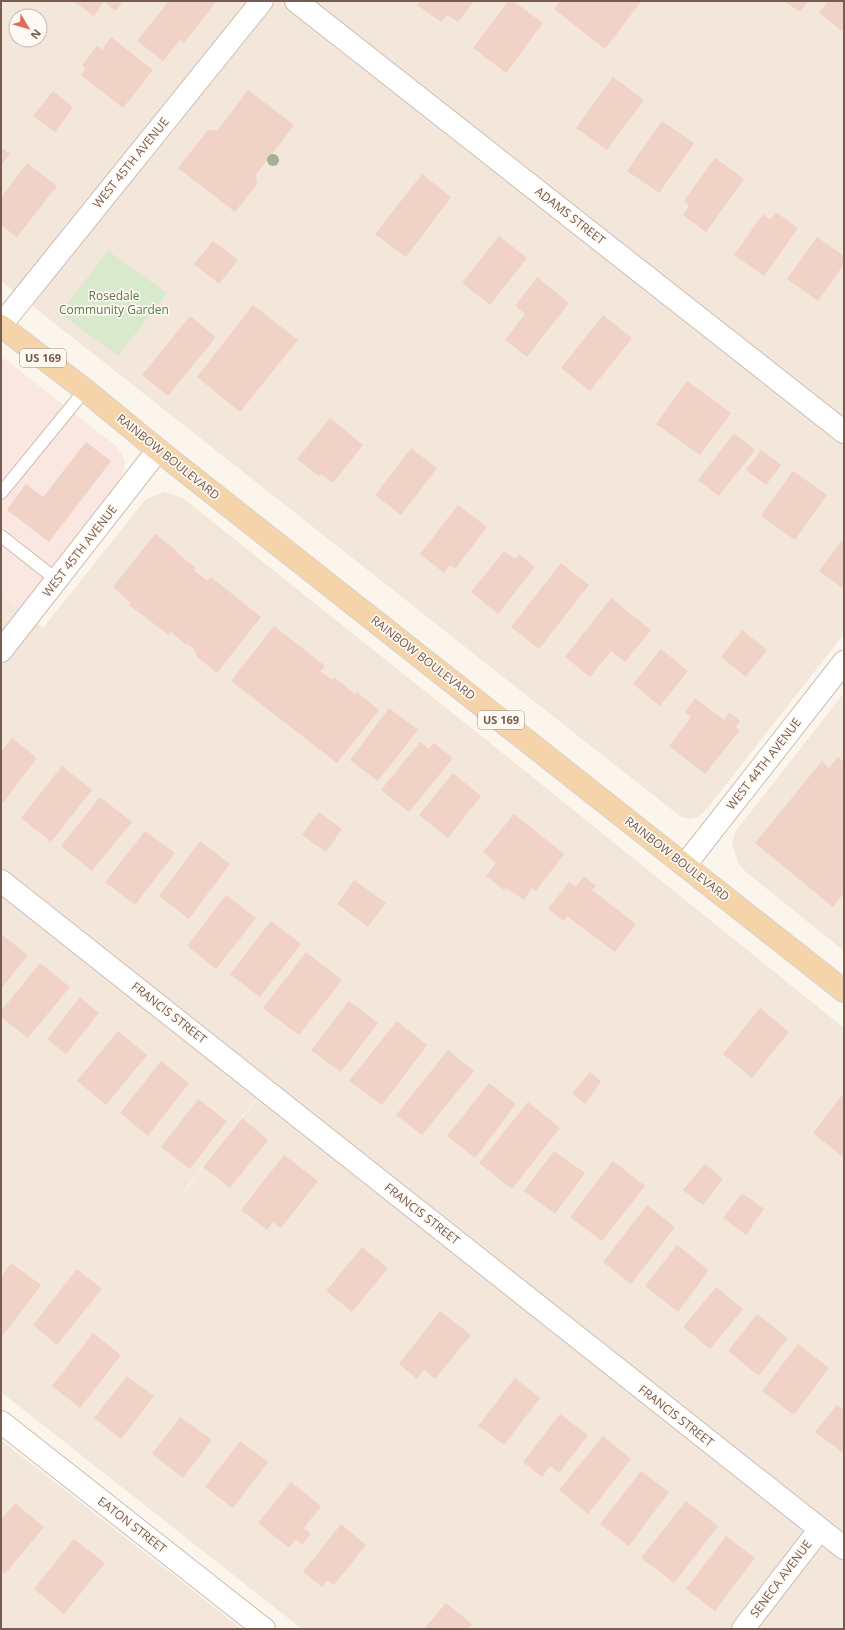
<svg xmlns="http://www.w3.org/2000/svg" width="845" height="1630" font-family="'Open Sans',sans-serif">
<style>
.residential{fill:#f3e6db;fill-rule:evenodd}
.commercial{fill:#fbe7e1}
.green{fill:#d9e9cb}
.building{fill:#f0d3c6}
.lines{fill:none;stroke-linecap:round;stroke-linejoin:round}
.lane-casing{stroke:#cebdb2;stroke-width:14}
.street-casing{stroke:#cebdb2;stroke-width:24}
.primary-casing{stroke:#d9d1ce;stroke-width:24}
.lane{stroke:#fff;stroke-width:12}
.street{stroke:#fff;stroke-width:22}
.primary{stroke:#f5d4aa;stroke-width:22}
.tree{fill:#a3b292}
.labels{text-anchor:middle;stroke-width:3.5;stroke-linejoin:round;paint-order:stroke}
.shield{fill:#fef9f3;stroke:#a08a81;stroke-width:1}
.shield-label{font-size:11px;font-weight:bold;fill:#775b50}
.street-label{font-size:12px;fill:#775b50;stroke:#fef9f3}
.park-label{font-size:12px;fill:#5b7b48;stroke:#fef9f3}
</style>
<rect width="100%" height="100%" fill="#fcf5ec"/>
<!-- residential -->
<path class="residential" d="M1,1H844V634L706,810L698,817L690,819L681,817L1,281ZM16,16H40V40H16Z
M165,492L183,498L520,767L844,1028V1629H302L1,1392V596L43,628L146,499ZM300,1044L185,1191H184L257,1098Z
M844,693V951L746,872L739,864L732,845L735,832Z
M1,1440L242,1629H1Z"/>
<!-- commercial -->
<path class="commercial" d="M1,356L116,446L123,456L125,462L123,474L115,487L19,610L1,596Z"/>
<!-- green -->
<path class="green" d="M108,251L167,293L118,356L60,313Z"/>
<!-- building -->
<path class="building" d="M73,1H123L116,11L104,2L94,16Z
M169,1H217L184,43L180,40L163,61L137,41Z
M420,1H474L458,22L447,15L441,22L417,5Z
M508,1H513L543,23L506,73L473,48Z
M560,1H638L640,3L605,49L554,9Z
M784,1H808L800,12Z
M828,1H844V29L842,31L819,13Z
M111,37L153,70L123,108L81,75L85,69L82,65L97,46L102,50Z
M613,77L644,100L607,150L576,128Z
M248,90L294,125L256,175L257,184L235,212L178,168L208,130H218Z
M53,91L73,107L55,132L33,116Z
M662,121L694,143L659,193L627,171Z
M1,147L10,154L1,166Z
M715,158L744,179L706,232L683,215L689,206L684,201Z
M27,163L57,186L17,237L1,225V198Z
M422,174L451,197L406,257L375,234Z
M776,212L798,228L764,276L734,255L763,214L770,220Z
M499,236L527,258L490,305L462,283Z
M817,237L844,256V264L818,301L787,279Z
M213,241L238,260L219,284L194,264Z
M537,277L569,303L527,357L505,340L525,314L515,306Z
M253,305L298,340L240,412L197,377Z
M603,315L632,338L590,391L561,368Z
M190,316L216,337L168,396L142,375Z
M687,381L731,413L700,455L656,424Z
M330,418L363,445L333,483L321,474L319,476L297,459Z
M734,433L755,450L719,496L698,480Z
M86,442L111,461L49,542L7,510L26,484L43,497Z
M411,448L437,468L401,515L375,495Z
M761,450L781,465L766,485L746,470Z
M793,471L827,495L795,540L761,516Z
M458,505L487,527L455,569L450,565L444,573L420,554Z
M155,534L177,551L176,552L196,568L194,570L207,581L211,577L261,617L217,673L196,656L195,650L188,644L186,645L171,632L169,635L129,605L131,603L113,587Z
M844,538V589L819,571Z
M504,551L515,559L519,554L535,567L498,614L471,592Z
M561,563L589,585L539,649L511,627Z
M611,598L651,630L625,662L611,651L590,677L565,657Z
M274,626L325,666L320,671L332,680L334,677L355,694L357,692L379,710L337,763L231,681Z
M742,630L767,650L746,677L721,657Z
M661,649L688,671L660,706L633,684Z
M695,698L724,720L729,712L740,721L736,727L740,730L705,774L669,746L691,717L685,712Z
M389,708L418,730L378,781L350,760Z
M12,738L37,758L3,803L1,801V752Z
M420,742L429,749L434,743L453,758L409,812L381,790Z
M838,757L844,763V893L833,907L755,843L822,761L829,768Z
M62,766L92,790L51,842L21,818Z
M453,773L481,796L448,838L419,815Z
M100,797L132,822L92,871L61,846Z
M319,812L342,829L326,852L302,835Z
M514,814L564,854L536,891L532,888L524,900L506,888L504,890L486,876L496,863L483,852Z
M145,831L175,853L135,905L105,882Z
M200,841L230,864L189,919L159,896Z
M584,876L596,886L592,890L636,924L615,952L567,916L564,921L548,909L569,882L576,887Z
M354,880L386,903L368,927L337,904Z
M226,895L256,918L216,969L187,946Z
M271,921L301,944L260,997L230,974Z
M1,934L28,955L1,989Z
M306,952L342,980L299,1035L263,1008Z
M40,963L70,987L28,1038L1,1017V1011Z
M80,997L99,1013L66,1054L47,1039Z
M349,1001L378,1023L341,1072L311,1050Z
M760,1008L789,1032L752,1078L723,1054Z
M397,1021L427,1045L382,1105L349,1081Z
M118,1031L147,1055L106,1105L77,1081Z
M448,1050L474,1071L422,1135L396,1115Z
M161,1061L189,1083L148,1136L120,1113Z
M590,1072L601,1081L585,1104L572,1093Z
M489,1083L516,1104L475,1158L447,1136Z
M844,1093V1158L813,1133Z
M198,1099L227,1121L190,1169L161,1147Z
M528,1102L560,1128L512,1189L479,1163Z
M242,1118L268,1140L230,1188L203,1167Z
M554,1151L585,1173L555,1214L524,1191Z
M284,1155L318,1181L281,1228L273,1222L267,1230L241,1210Z
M613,1161L645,1186L602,1241L570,1217Z
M705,1164L723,1179L703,1205L683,1190Z
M742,1193L764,1209L746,1235L723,1218Z
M647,1205L675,1227L631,1284L603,1262Z
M677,1245L709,1270L678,1312L645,1286Z
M362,1247L388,1268L352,1312L326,1291Z
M11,1263L41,1285L1,1338V1277Z
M77,1269L102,1289L57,1345L33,1325Z
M716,1287L743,1309L710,1349L683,1327Z
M440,1311L471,1335L435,1379L424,1370L417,1379L399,1364Z
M757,1314L788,1338L759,1376L728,1351Z
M93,1333L121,1355L80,1408L52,1386Z
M798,1344L829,1368L794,1415L762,1391Z
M127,1376L154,1396L121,1439L94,1418Z
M515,1378L540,1398L504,1445L478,1426Z
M837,1405L844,1410V1450L842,1452L815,1432Z
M560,1414L588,1435L559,1473L550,1466L542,1477L523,1462Z
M180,1417L212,1440L183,1478L152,1454Z
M603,1436L631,1459L588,1514L559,1490Z
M240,1441L268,1462L233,1508L205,1487Z
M641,1471L669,1492L629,1546L600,1524Z
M291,1482L321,1506L304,1528L311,1534L302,1545L296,1539L289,1548L258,1523Z
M686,1501L718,1526L674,1583L641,1558Z
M15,1503L44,1527L5,1574L1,1570V1520Z
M341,1524L366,1545L334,1585L327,1580L322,1587L303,1572Z
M726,1536L755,1558L715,1611L686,1589Z
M74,1539L105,1563L64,1614L34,1589Z
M446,1603L472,1624L468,1629H424Z"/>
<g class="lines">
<!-- lane casing -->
<g class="lane-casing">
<path id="lane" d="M1,493L85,390
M1,536L57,580"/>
</g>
<!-- street casing -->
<g class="street-casing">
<path id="street" d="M296,1L844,432
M1,325L262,1
M1,651L158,450
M685,865L844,662
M1,881L844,1548
M1,1422L264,1629
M743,1629L820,1529"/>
</g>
<!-- primary casing -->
<g class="primary-casing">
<path id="primary" d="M1,326L85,390L158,450L844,991"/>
</g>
<!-- lane -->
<use href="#lane" class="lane"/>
<!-- street -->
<use href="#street" class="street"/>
<!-- primary -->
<use href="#primary" class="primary"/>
</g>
<!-- trees -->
<circle class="tree" cx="273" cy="160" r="6"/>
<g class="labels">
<!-- shield labels -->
<g class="shield">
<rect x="20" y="349" width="46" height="18" rx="3"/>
<rect x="478" y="711" width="46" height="18" rx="3"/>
</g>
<g class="shield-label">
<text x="43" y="362">US 169</text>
<text x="501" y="724">US 169</text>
</g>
<!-- street labels -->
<g class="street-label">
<text transform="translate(131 163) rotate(-51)" y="4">WEST 45TH AVENUE</text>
<text transform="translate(570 216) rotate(38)" y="4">ADAMS STREET</text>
<text transform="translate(168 457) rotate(39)" y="4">RAINBOW BOULEVARD</text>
<text transform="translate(80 551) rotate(-52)" y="4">WEST 45TH AVENUE</text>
<text transform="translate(423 658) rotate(38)" y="4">RAINBOW BOULEVARD</text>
<text transform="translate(764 764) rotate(-52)" y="4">WEST 44TH AVENUE</text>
<text transform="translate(677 859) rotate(38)" y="4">RAINBOW BOULEVARD</text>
<text transform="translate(169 1013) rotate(38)" y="4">FRANCIS STREET</text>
<text transform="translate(422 1214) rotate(38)" y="4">FRANCIS STREET</text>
<text transform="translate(676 1416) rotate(38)" y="4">FRANCIS STREET</text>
<text transform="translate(132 1525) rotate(38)" y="4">EATON STREET</text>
<text transform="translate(781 1579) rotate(-53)" y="4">SENECA AVENUE</text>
</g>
<!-- park labels -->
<g class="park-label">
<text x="114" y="300">Rosedale<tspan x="114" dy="14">Community Garden</tspan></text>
</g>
</g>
<!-- border -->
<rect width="845" height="1630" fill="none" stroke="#775b50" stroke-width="4"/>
<!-- north arrow -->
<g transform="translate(28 28) rotate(128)"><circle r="19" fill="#fef9f3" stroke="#c8bab2"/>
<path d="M0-3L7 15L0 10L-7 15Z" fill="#dd6f5a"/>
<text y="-6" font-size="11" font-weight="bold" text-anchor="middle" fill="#775b50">N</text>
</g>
</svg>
